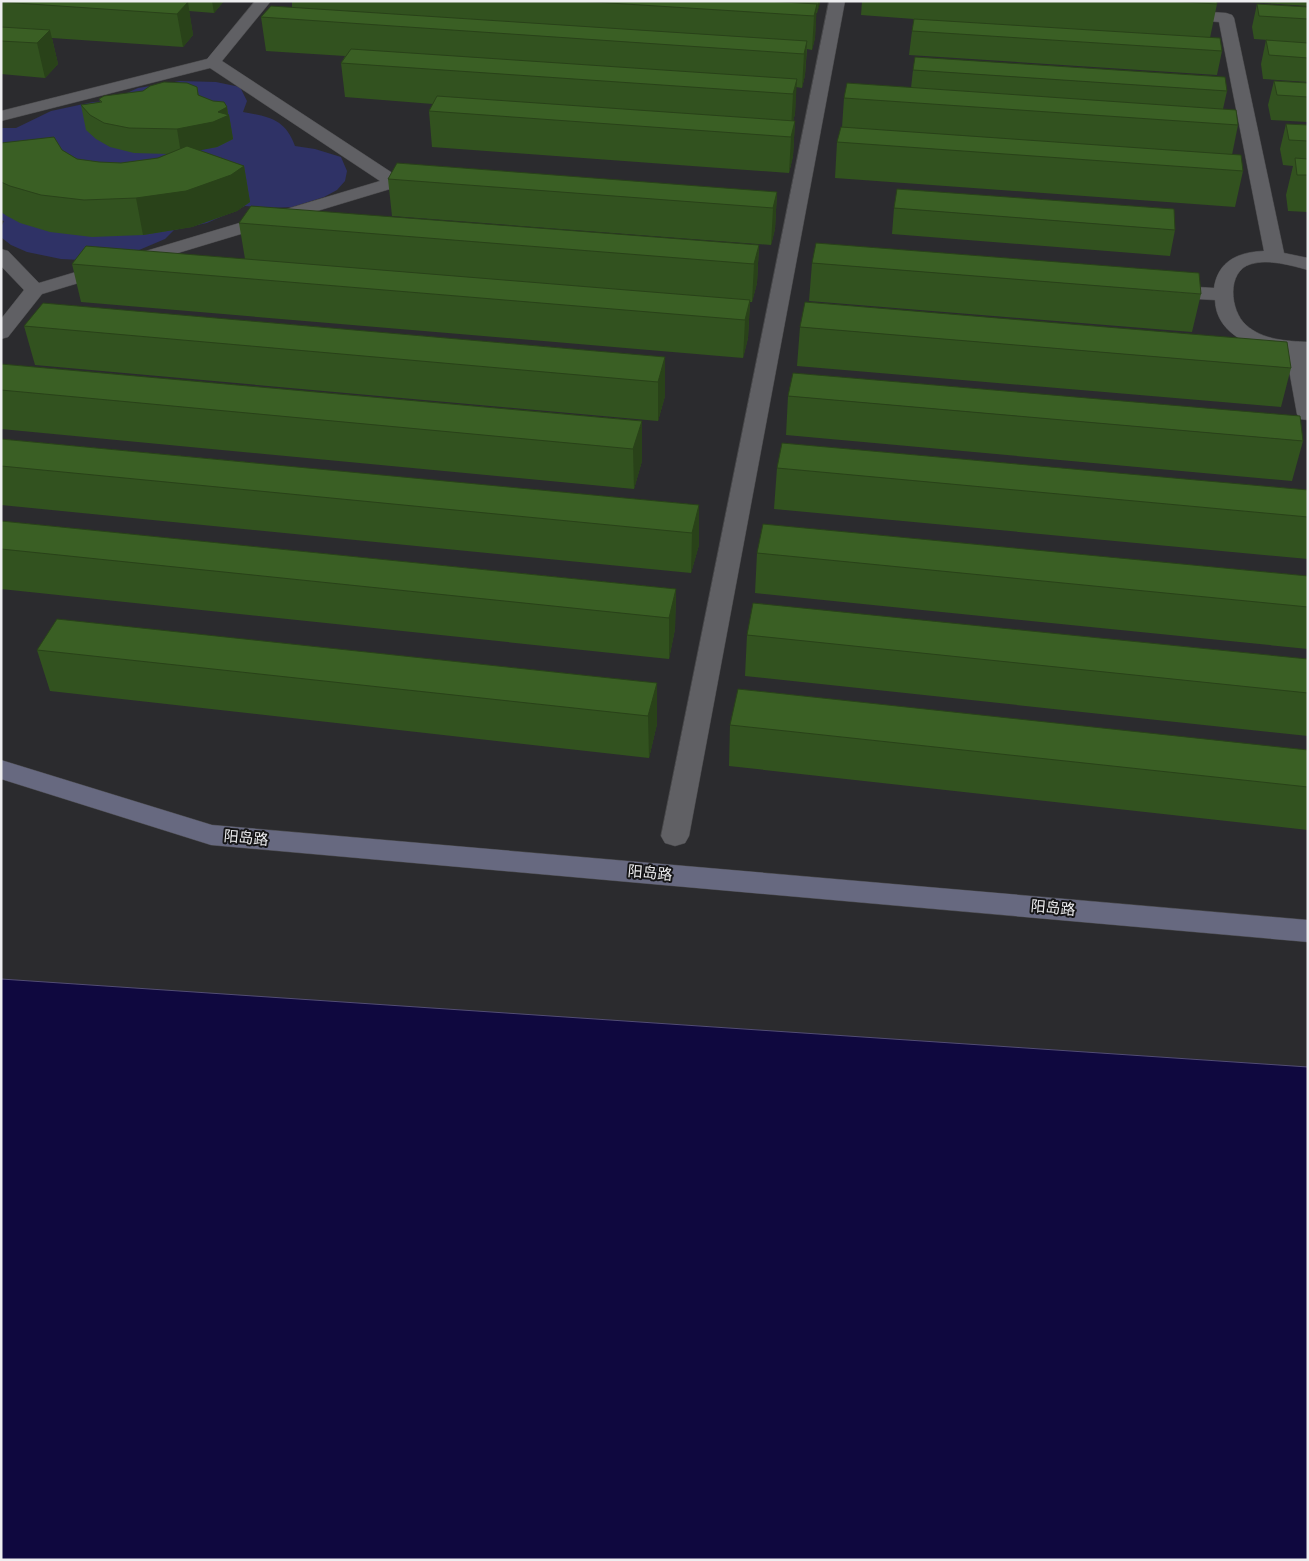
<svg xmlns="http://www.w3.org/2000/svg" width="1309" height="1561" font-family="Lato,'Noto Sans SC',sans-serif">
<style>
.green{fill:#2f3266}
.water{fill:#0f083f;stroke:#524d74}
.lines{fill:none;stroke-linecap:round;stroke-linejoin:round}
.street-casing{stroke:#48484a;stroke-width:1}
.secondary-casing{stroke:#48484a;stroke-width:1}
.street{fill:#606064;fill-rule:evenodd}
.secondary{fill:#676980;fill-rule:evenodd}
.wall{fill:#32521f}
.shaded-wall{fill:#294219}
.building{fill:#3a5f24;stroke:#294219}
.labels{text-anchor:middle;stroke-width:4;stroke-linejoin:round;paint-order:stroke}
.street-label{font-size:15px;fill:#eeeef0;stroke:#141415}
</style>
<rect width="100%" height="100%" fill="#2b2b2e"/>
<!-- green -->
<path class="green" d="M180,81L216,82L240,87L247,101L243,112C270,117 285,119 295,146L315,149L341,157L347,171L345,181L337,190L324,197L292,207L272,208L245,206L207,223L174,230L165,239L132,253L81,260L61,259L27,252L11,245L2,238L1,227L4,221L1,220V128H16L51,111L93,102L109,101L138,88Z"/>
<!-- water -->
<path class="water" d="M1,979L1308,1067V1560H1Z"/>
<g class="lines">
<!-- street casing -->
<g class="street-casing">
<path id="street" d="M255,1H271L222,61L400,178L403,182L400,186L42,294L8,337L1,339V319L24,290L1,266V249L8,251L39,283L380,181L210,68L1,121V111L207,59Z
M829,1H845L689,836L685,843L675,846L665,843L661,836Z
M1179,10L1226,13L1232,15L1234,18L1284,253L1308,258V270C1290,265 1269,259 1251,264C1226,271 1230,311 1246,325C1263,340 1286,341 1308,342V420L1300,419L1297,414L1286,353C1257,350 1216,336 1215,300L1163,297L1156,295L1153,291L1156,287L1163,285L1214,288C1218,261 1238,252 1264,251L1219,22L1173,18L1171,15L1173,12Z"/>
</g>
<!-- secondary casing -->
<g class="secondary-casing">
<path id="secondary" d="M1,760L212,825L1308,920V942L211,845L1,779Z"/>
</g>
<!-- street -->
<use href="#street" class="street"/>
<!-- secondary -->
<use href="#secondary" class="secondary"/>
</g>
<!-- wall -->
<path class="wall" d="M1,1H224L214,13L189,11L193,35L183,47L52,38L58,64L45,78L1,74Z
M292,1H820L817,13H816L815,38L812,50L807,49L805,75L802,88L796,87L795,114L793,121H795L793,156L789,173L432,147L429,111L433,104L345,97L341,63L345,56L266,51L261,17L292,7Z
M862,1H1217V4L1210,38L1222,51L1217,75L909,55L912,31L914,19L861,15Z
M1233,1H1308V6Z
M1257,4L1308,7V43L1254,39L1252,27Z
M1266,40L1308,43V82L1263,79L1261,64Z
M913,70L1227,91L1223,109L1238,125L1232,155L1243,171L1235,207L835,178L837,142L842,127L844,98L911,88Z
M1274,81L1308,83V122L1271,120L1268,105Z
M197,87L199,96L227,107L228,114L229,115L233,139L217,147L199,150L244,166L250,202L237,211L192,227L143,235L92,237L50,232L20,223L7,216L1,212V143L62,150L77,159L99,162L121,163L158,158L168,154L134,153L110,147L96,139L86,130L81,105L100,102L99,99Z
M1286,124L1308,125V212L1288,211L1286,195L1293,166L1283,165L1280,149Z
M388,179L777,192L775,229L771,245L392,216Z
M894,208L1175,230L1170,256L892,234Z
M239,223L759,245L757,283L752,302H750L748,338L743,358L81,302L72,264L245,259Z
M812,263L1201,294L1192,332L809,301Z
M24,326L665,357V396L658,421L35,365Z
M800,327L1291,368L1281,407L797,366Z
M1,364L642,421V461L634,489L1,429Z
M788,396L1303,441L1292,481L786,435Z
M1,439L699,505V545L691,573L1,505Z
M777,468L1308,490V559L774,509Z
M1,521L676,589L675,629L669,659L1,589Z
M757,553L1308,576V649L755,593Z
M747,635L1308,659V736L745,676Z
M37,650L657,683V724L649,758L50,691Z
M730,725L1308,750V830L729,766Z"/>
<!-- shaded-wall -->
<path class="shaded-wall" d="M212,1H224L214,13Z
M818,1H820V3L817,13Z
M188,2L193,35L183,47L177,14Z
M817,4L815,38L812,50L814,16Z
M50,30L58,64L45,78L37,43Z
M807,41L805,75L802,88L804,54Z
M797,79L795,114L791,129L793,94Z
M227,107L228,115H229L233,139L217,147L181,154L177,129Z
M795,121L793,156L789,173L791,137Z
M244,166L250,202L237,211L192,227L143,235L136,198Z
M777,192L775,229L771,245L773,208Z
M759,245L757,283L752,302L754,264Z
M750,300L748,338L743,358L745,320Z
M665,357V396L658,421V382Z
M642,421V461L634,489L633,449Z
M699,505V545L691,573L692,533Z
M676,589L675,629L669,659V618Z
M657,683V724L649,758L648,716Z"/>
<!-- building -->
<path class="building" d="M1,1H175L188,2L177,14L1,2Z
M578,1H766L817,4L814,16Z
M1168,1H1217V4Z
M1257,4L1308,7V19L1259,16Z
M271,6L807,41L804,54L261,17Z
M914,19L1220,38L1222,51L912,31Z
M1,27L50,30L37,43L1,41Z
M1266,40L1308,43V58L1269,55Z
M351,49L797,79L793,94L341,63Z
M915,57L1225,77L1227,91L913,70Z
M1274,81L1308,83V97L1277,95Z
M164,82L187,83L197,87L198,95L213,101L224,102L227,107L218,112L229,115L213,122L177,129L129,128L104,123L90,115L81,105L102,102L99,99L104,96L143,91L150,86Z
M847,83L1236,110L1238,125L844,98Z
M437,96L795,121L791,137L429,111Z
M1286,124L1308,125V141L1289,140Z
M841,127L1241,155L1243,171L837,142Z
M54,137L62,150L77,159L99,162L121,163L158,158L187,146L244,166L231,175L186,191L136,198L84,200L41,195L10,186L1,182V143Z
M1295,158L1308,159V175H1297Z
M397,163L777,192L773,208L388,179Z
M897,189L1174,209L1175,230L894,208Z
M251,206L759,245L754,264L239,223Z
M816,243L1199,273L1201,294L812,263Z
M86,246L750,300L745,320L72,264Z
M805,302L1287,342L1291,368L800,327Z
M43,303L665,357L658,382L24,326Z
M1,364L642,421L633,449L1,390Z
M793,373L1300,416L1303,441L788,396Z
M1,439L699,505L692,533L1,466Z
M782,443L1308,490V517L777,468Z
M1,521L676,589L669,618L1,549Z
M763,524L1308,576V607L757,553Z
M753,603L1308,659V693L747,635Z
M57,619L657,683L648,716L37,650Z
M738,689L1308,750V787L730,725Z"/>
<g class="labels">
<!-- street labels -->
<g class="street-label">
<text transform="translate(246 838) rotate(5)" y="5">阳岛路</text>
<text transform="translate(650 873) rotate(5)" y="5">阳岛路</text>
<text transform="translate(1053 908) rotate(5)" y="5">阳岛路</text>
</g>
</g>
<!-- border -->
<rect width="1309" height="1561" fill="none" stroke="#eeeef0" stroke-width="5"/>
</svg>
